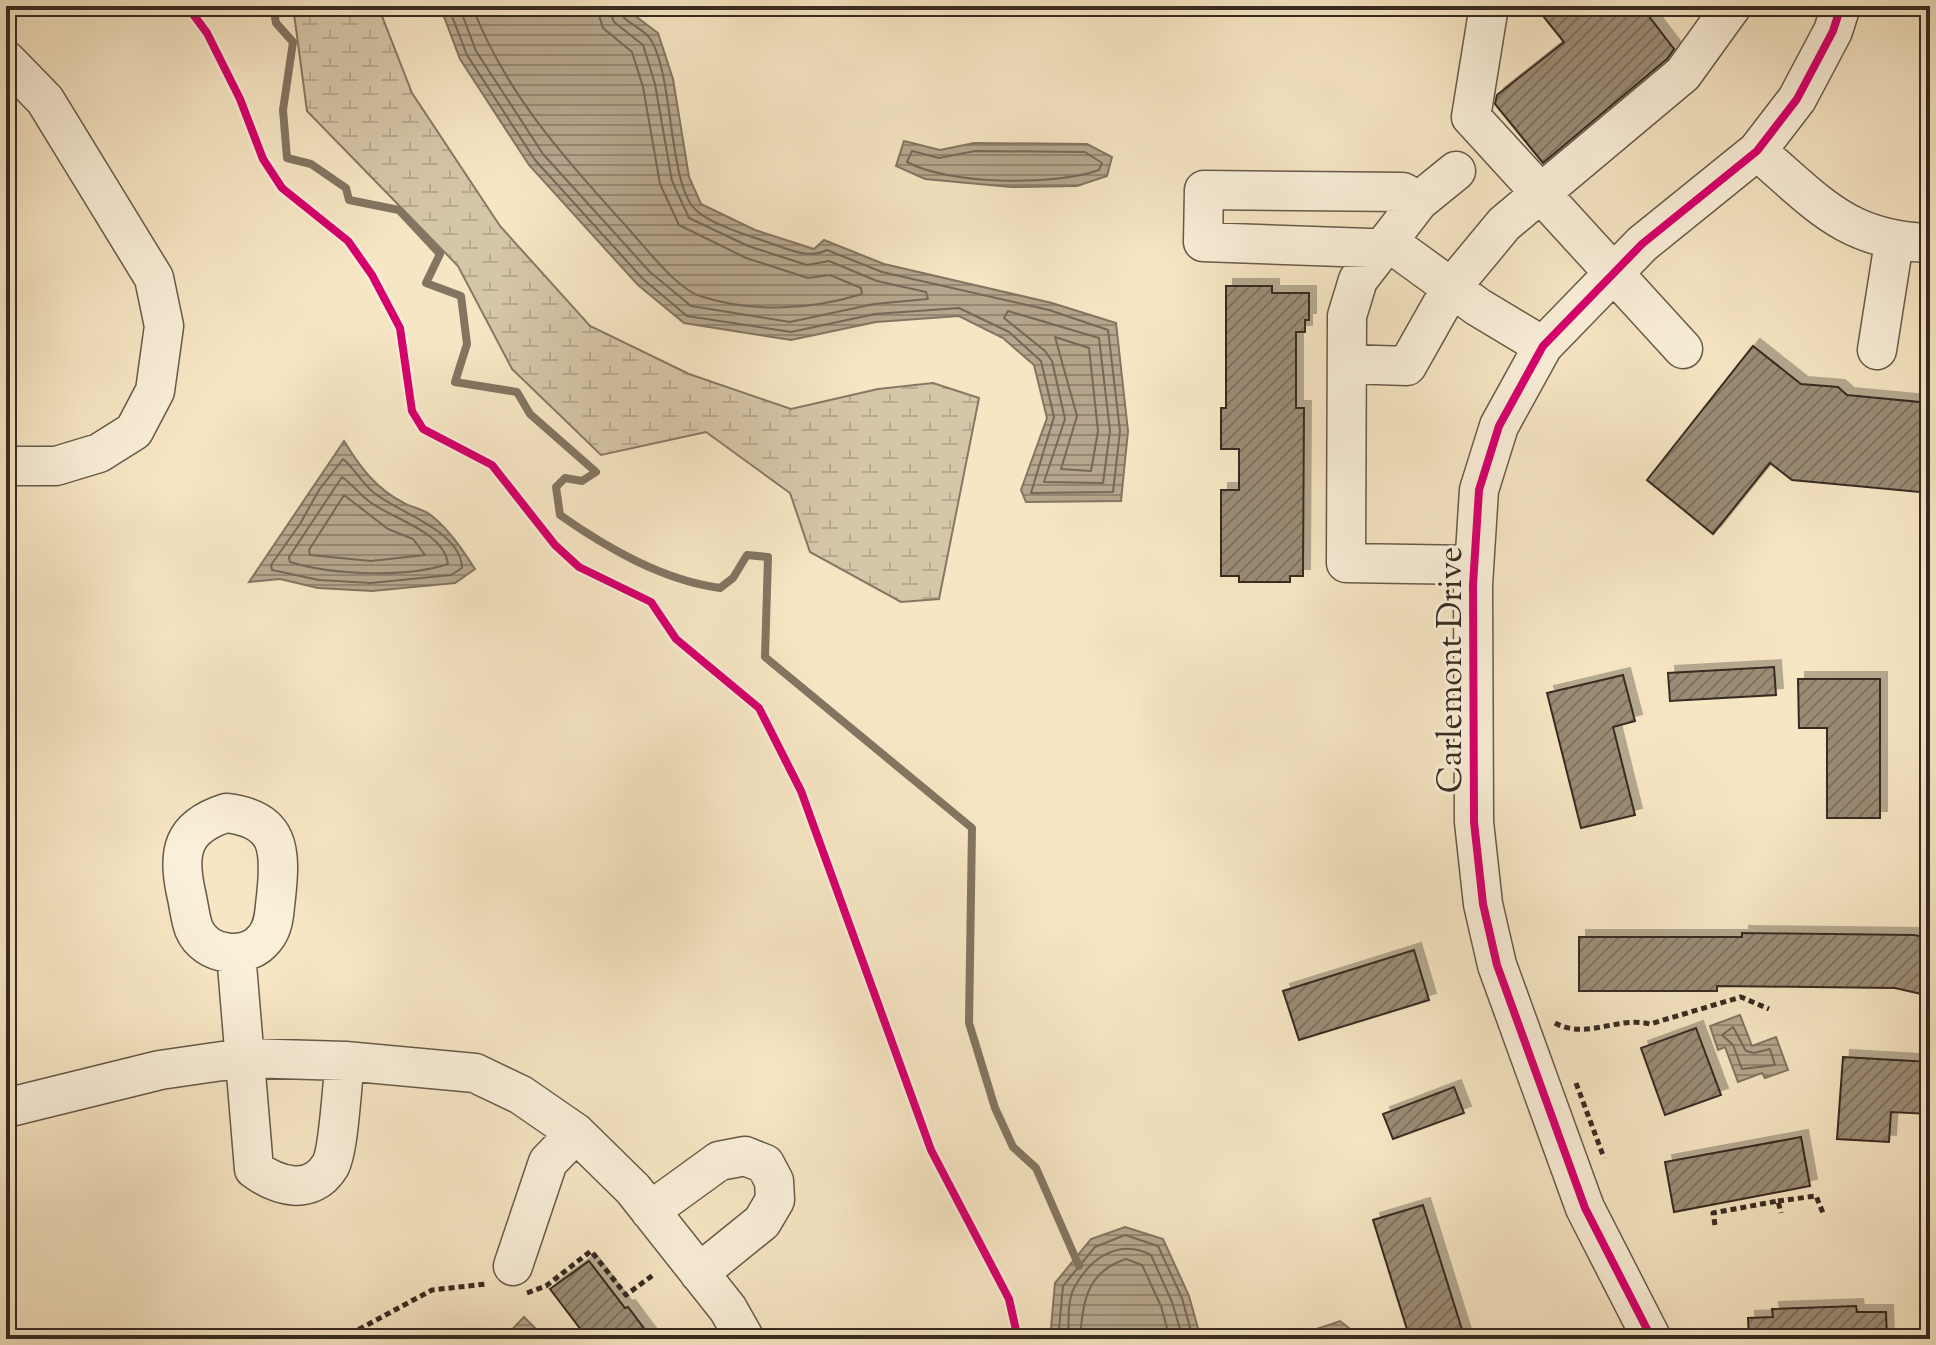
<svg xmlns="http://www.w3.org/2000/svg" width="1936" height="1345" font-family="'Sorts Mill Goudy',serif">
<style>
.wetland{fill:url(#wetland-marsh);stroke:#867865;stroke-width:2}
.water{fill:url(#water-rules);stroke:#837562;stroke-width:2}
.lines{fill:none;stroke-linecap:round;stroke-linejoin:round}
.shore{stroke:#766858;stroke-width:2}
.stream{stroke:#837562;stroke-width:8}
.building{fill:url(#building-hatch);stroke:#372b22;stroke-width:2;filter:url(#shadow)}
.minor-casing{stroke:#675a4a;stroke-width:41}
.path{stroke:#372b22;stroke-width:5;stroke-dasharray:6 4;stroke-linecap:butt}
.minor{stroke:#faefd9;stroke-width:38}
.cycleway-casing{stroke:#faefd9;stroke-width:13}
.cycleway{stroke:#d6006c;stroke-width:8}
.labels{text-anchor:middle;stroke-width:6;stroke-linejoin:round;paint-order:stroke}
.street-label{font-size:34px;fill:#372b22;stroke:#faefd9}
</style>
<defs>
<pattern id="wetland-marsh" width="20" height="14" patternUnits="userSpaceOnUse" patternTransform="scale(2)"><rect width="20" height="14" fill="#d6c6a8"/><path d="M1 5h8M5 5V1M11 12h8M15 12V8" fill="none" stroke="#b8aa90"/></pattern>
<pattern id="water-rules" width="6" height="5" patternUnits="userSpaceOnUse" patternTransform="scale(2)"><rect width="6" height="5" fill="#b6a68d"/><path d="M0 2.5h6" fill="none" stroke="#958773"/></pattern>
<pattern id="building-hatch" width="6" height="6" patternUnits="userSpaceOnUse" patternTransform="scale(2)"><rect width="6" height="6" fill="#9b8c76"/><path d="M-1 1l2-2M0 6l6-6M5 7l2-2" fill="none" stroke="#7f7360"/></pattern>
<filter id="shadow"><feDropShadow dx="7" dy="-7" stdDeviation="0" flood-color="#0004"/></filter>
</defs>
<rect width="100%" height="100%" fill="#f7e6c4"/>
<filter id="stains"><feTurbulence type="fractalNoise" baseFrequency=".0025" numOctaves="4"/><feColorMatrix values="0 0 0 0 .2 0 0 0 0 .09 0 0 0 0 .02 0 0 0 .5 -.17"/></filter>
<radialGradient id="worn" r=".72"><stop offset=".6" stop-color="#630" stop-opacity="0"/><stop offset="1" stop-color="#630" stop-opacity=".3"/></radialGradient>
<!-- wetland -->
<path class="wetland" d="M293,6H378L412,93L500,226L590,326L689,374L791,409L878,389L933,383L979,398L939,599L901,602L810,552L790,493L706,432L601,455L512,369L458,266L307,111Z"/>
<!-- water -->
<path class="water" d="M440,6H622L658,33L673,79L689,177L701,204L755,230L814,249L824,240L884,264L1052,303L1116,323L1128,431L1121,501L1026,502L1021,490L1047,418L1034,365L1003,338L959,316L876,322L791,340L684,323L638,285L529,165L460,59Z
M904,141L940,150L974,143L1087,144L1112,157L1107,176L1077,186L1011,187L925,179L896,166Z
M344,441C360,467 376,489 404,503C413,508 424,509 432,516C450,531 462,549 475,569L455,583L372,591L318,588L280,579L249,582Z
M1740,1015L1752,1046L1776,1037L1788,1070L1765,1078L1762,1073L1738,1082L1725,1047L1718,1050L1710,1026Z
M1125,1227L1163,1239L1189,1296L1201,1339H1050L1055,1283L1091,1239Z
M524,1317L546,1339H503Z
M1340,1321L1349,1328L1351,1339H1287Z"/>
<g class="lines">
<!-- shore -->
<path class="shore" d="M448,6L467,55L535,160L643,279L687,316L791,332L875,314L959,308L1009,332L1041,361L1054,417L1031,493L1113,492L1120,431L1108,330L1049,310L882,272L827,250C807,260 786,248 764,241C744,234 713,225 697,211C668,188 674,77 651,40C643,26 620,23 618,6
M459,6L476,51L543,154L650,272L691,306L790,322L874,304L928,299L926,292L877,281L829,261L807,265L748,246L689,218L672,181L655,84L643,45L614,22L608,6
M472,6C508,99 568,161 633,234C648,251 678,289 700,296C751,313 811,310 862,294L861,288L830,275L808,278L746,258L679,225L660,184L643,87L632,52L603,28L596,6
M912,151L939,158L975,151L1085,152L1102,163L1099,170C1055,186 949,185 907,162Z
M1008,311L1099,338L1110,431L1103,483L1044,482L1065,419L1052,361L1045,351L1004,318Z
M1055,337L1089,348L1098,431L1091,471L1061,469L1077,416Z
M343,459C354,468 361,482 373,492C398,513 461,530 462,568L451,575L371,583L319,580L272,570L271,565L300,524L319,490Z
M342,477C352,484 360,495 370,502C393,519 444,532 448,564C406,578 332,575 290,562L289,557Z
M344,495L388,529L413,539L425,555L371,561L310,555L309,550Z
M1733,1027L1746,1051L1754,1053L1770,1049L1775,1065L1742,1069L1733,1045L1722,1035Z
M1058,1339L1063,1286L1095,1247L1125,1235L1158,1246L1182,1298L1193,1339
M1068,1339C1069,1325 1067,1301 1074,1288C1090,1258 1119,1238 1151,1255L1172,1302L1183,1339
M1080,1339C1083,1302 1086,1272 1126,1259L1142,1265L1161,1306L1170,1339"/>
<!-- stream -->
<path class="stream" d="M273,6L276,23L293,42L283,110L287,158L311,164L346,188L349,200L399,210L440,254L426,283L461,296L467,344L455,382L517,392L530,414L596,472L582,481L565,478L556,487L560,515C607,548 662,580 720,588L733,578L747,555L768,557L765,657L972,828L969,1023L995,1108L1013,1147L1036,1168L1079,1266"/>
</g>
<!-- building -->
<path class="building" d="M1535,6H1641L1674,49L1667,59L1543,163L1495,104L1497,95L1564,42Z
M1226,286H1272V293H1309V320H1305V332H1296V408H1304L1303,576H1290V582H1239V576H1221V490H1239V449H1221V408H1226Z
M1753,346L1801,384L1838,387L1847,395L1930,403V493L1792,480L1770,463L1713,534L1647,480Z
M1774,667L1776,695L1670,701L1668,673Z
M1623,675L1635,721L1613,727L1635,815L1581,828L1547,693Z
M1798,679H1880V818H1827V728H1799Z
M1742,933L1914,935L1930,938V996L1895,988L1717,986V991H1579V937H1742Z
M1414,950L1429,1000L1299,1040L1283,991Z
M1696,1028L1721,1095L1665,1115L1641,1048Z
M1843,1057L1930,1062V1114L1891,1112L1889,1142L1837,1139Z
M1454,1087L1464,1113L1393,1139L1383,1114Z
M1801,1137L1810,1186L1674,1212L1665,1162Z
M1423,1205L1465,1339H1410L1373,1220Z
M589,1261L625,1308L628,1307L652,1339H588L550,1289Z
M1856,1306L1857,1312H1886L1887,1339H1749L1748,1318L1773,1317L1772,1309Z"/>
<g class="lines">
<!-- minor casing -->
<g class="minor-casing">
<path id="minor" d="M1489,6L1471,117L1683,349
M6,60L45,100L154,278L164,326L155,391L134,431L99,453L56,466H6
M1757,151C1817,202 1846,241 1930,243
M1456,171L1419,201L1358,280L1347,316L1346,563L1474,565
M1419,201L1403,192L1204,190L1203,242L1398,249L1478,307L1543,346
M1877,350L1894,242
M1348,364L1407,366L1451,288L1504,224L1683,74L1732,6
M226,813C281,819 281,851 276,897C274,911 275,926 265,938C248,961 206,957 194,929C190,919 189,905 186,893C177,852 182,827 226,813Z
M236,953L254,1169C277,1186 311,1197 330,1166C339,1151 342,1082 345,1061
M6,1108L160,1070L243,1058L345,1061L475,1073L521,1095L576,1133L633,1189L728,1309L745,1339
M650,1211L719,1161L745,1156L765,1164L774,1181L775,1200L762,1222L699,1273
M513,1266L548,1162L576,1133
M1652,1339L1585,1208L1497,965L1483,904L1474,822L1473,585L1479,490L1499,426L1543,346L1642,244L1757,151L1797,99L1833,31L1841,6"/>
</g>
<!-- path -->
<path class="path" d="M1555,1023C1586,1040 1617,1016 1650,1024L1741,997L1769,1009
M1576,1083L1604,1158
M1778,1201L1816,1196L1823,1213
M1715,1225L1713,1213L1778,1201L1781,1213
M527,1293L546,1286L591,1251L626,1295L653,1275
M341,1339L432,1290L486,1284"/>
<!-- minor -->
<use href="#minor" class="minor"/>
<!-- cycleway casing -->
<g class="cycleway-casing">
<path id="cycleway" d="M187,6L207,33L240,99L263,159L282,188L348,241L372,275L400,328L412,411L423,429L492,465L555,545L579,567L651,602L676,639L759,708L801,791L931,1150L1009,1299L1018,1339
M1652,1339L1585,1208L1497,965L1483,904L1474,822L1473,585L1479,490L1499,426L1543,346L1642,244L1757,151L1797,99L1833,31L1841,6"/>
</g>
<!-- cycleway -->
<use href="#cycleway" class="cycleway"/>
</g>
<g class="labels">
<!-- street labels -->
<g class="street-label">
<text transform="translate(1449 670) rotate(-90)" y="12">Carlemont Drive</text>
</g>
</g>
<!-- margin -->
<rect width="1936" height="1345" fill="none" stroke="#f7e6c4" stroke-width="32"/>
<rect x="8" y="8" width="1920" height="1329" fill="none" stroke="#372b22" stroke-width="4"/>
<rect x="16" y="16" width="1904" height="1313" fill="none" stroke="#372b22" stroke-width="2"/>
<rect width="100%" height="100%" filter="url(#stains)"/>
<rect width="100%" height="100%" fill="url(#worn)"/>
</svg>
